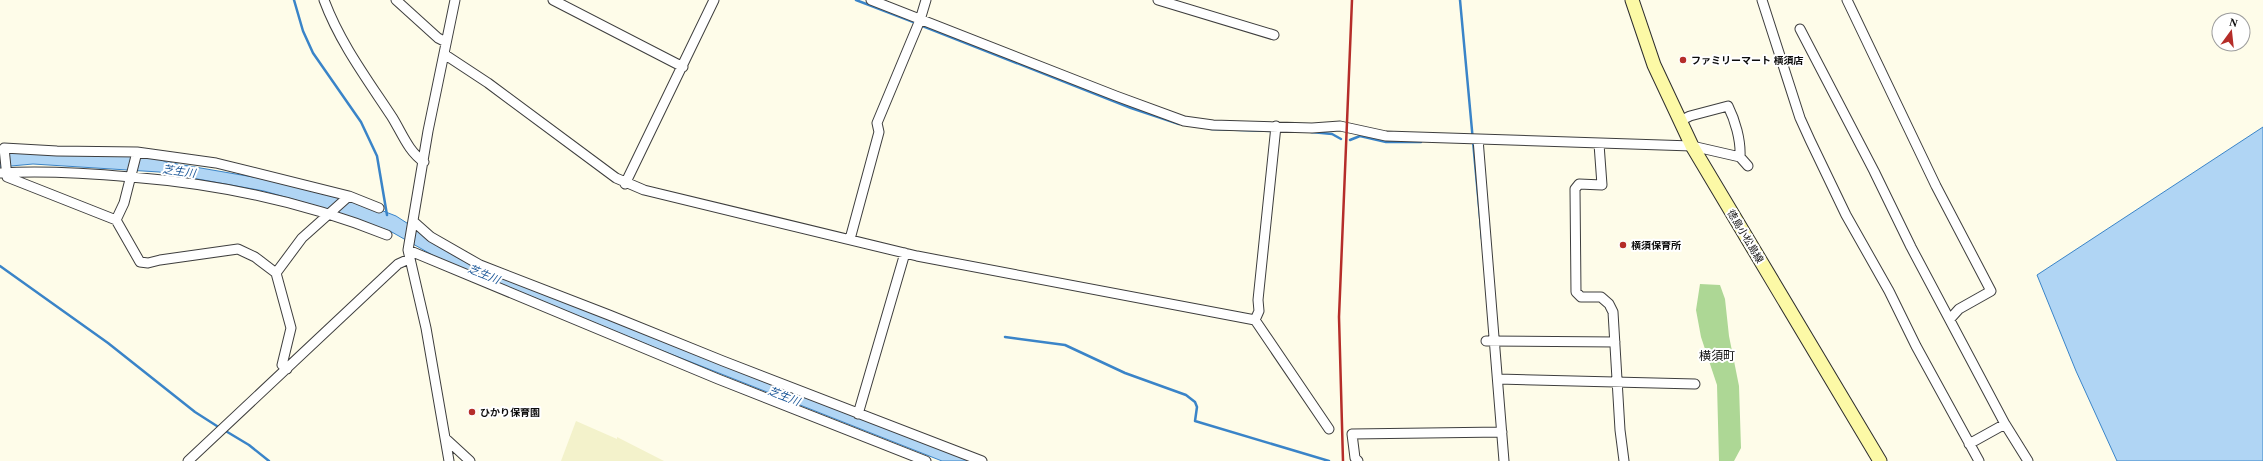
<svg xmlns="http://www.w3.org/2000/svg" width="2263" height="461" font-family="'Times New Roman','Noto Sans JP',serif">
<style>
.farmland{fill:#f3f2cb}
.forest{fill:#add795}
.water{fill:#b0d5f4;stroke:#3a84c8}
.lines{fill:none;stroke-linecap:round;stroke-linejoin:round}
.stream{stroke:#3a84c8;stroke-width:2.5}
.minor-casing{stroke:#3e3e3e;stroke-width:11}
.secondary-casing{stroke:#2d2d2d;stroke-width:15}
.minor{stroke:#fff;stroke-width:9}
.secondary{stroke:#fcf9a6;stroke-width:13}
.rail{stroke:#b52d29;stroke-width:2.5}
.poi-dot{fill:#b52d29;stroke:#fff;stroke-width:1.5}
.labels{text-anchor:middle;stroke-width:4;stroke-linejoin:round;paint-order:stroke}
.poi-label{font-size:10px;font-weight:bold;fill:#0b0b0b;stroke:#fff;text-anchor:start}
.street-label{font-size:10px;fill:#0b0b0b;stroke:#fff}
.water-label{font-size:11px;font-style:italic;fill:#1a5697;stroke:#fff}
.quarter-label{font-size:12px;fill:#0b0b0b;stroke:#fff}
</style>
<rect width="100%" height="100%" fill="#fefce9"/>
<!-- farmland -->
<path class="farmland" d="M576,421L617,439V437L664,461H561Z"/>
<!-- forest -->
<path class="forest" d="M1700,284L1720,285L1725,299L1729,336L1739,386L1741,448L1734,461H1719L1717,385L1701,337L1696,310Z"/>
<!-- water -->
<path class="water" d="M2263,127V461H2117L2076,371L2037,275Z
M0,152L153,156L166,162L305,186L355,200L396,216L461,258L973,461H942L658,349L436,257L390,231L313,205L264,191L159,172L33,164L0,167Z"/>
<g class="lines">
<!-- stream -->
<path class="stream" d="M294,0L303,31L313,53L361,122L377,156L387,215
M856,0L916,23
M1460,0L1482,239
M920,25L1131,108L1179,124
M1211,129L1274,131
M1311,132L1332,134L1341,139
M1350,140L1360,136L1386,142H1421
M0,266L108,343L195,412L220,428
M1005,337L1065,345L1125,373L1186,395L1195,402L1197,407L1195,421L1329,461
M224,430L249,445L269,461"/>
<!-- minor casing -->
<g class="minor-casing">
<path id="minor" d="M324,0C340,43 367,79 392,117C402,133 408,151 424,162
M396,0L438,38L446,42
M553,0L683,67
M871,0L1116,96L1184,121L1213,125L1312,128L1340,126L1386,136L1692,146L1740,157
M1158,0L1274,35
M1762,0L1800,118L1810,140L1846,215L1889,291L1916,346L1979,461
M1847,0L1936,186L1991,291L1959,309L1950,319
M1800,29L1874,171L1911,247L2005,424L1969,444
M444,54L488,83L616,178L644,190L917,256L1255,320L1329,429
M1680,121L1690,116L1728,106C1735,120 1741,140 1740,157L1748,166
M1478,139L1504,461
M1599,144L1602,185L1579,184L1575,189L1576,292L1581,297H1601L1609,304L1613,312L1620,430L1624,461
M137,152L57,151L4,148L7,177L116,220L140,262L148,263L160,260L238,249L255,257L276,273L291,328L282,365L287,369
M0,173C44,170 87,173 131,177C219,184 305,202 387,235
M625,184L714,0
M349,196L379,208
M116,220L124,203L137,152L216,163L349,196L302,238L276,273
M413,221L431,237L480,265L609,315L723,361L982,461
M850,239L879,132L877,123L920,20L926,0
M408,250L718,379L926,461
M1255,320L1259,311L1258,300L1276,126
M1486,341L1615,342
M1498,379L1695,384
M858,414L905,253
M2005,424L2028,461
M445,438L470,461
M188,461L367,293L398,264L409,259
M449,461L426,328L408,250L428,131L455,0
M1358,461L1355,458L1352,434L1502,432"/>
</g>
<!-- secondary casing -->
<g class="secondary-casing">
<path id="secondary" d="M1632,0L1654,65L1692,146L1880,461"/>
</g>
<!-- minor -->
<use href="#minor" class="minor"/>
<!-- secondary -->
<use href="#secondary" class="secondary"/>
<!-- rail -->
<path class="rail" d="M1343,461L1339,317L1352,0"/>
</g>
<!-- markers -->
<g class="poi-dot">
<circle cx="1683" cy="60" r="4"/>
<circle cx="1623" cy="245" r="4"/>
<circle cx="472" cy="412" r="4"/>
</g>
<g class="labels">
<!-- poi labels -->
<g class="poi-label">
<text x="1691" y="64">ファミリーマート 横須店</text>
<text x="1631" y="249">横須保育所</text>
<text x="480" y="416">ひかり保育園</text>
</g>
<!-- street labels -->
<g class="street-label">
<text transform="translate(1746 236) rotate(59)" y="4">徳島小松島線</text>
</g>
<!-- water labels -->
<g class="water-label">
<text transform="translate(179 171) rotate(8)" y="4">芝生川</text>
<text transform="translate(484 274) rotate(22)" y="4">芝生川</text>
<text transform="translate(784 396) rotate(21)" y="4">芝生川</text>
</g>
<!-- quarter labels -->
<g class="quarter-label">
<text x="1717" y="360">横須町</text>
</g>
</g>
<!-- north arrow -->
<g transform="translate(2231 32) rotate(15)"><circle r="19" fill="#ffffff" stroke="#9d9d9d"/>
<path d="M0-3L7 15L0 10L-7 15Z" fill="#b52d29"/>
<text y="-6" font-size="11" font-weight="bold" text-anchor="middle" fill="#0b0b0b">N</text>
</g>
</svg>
